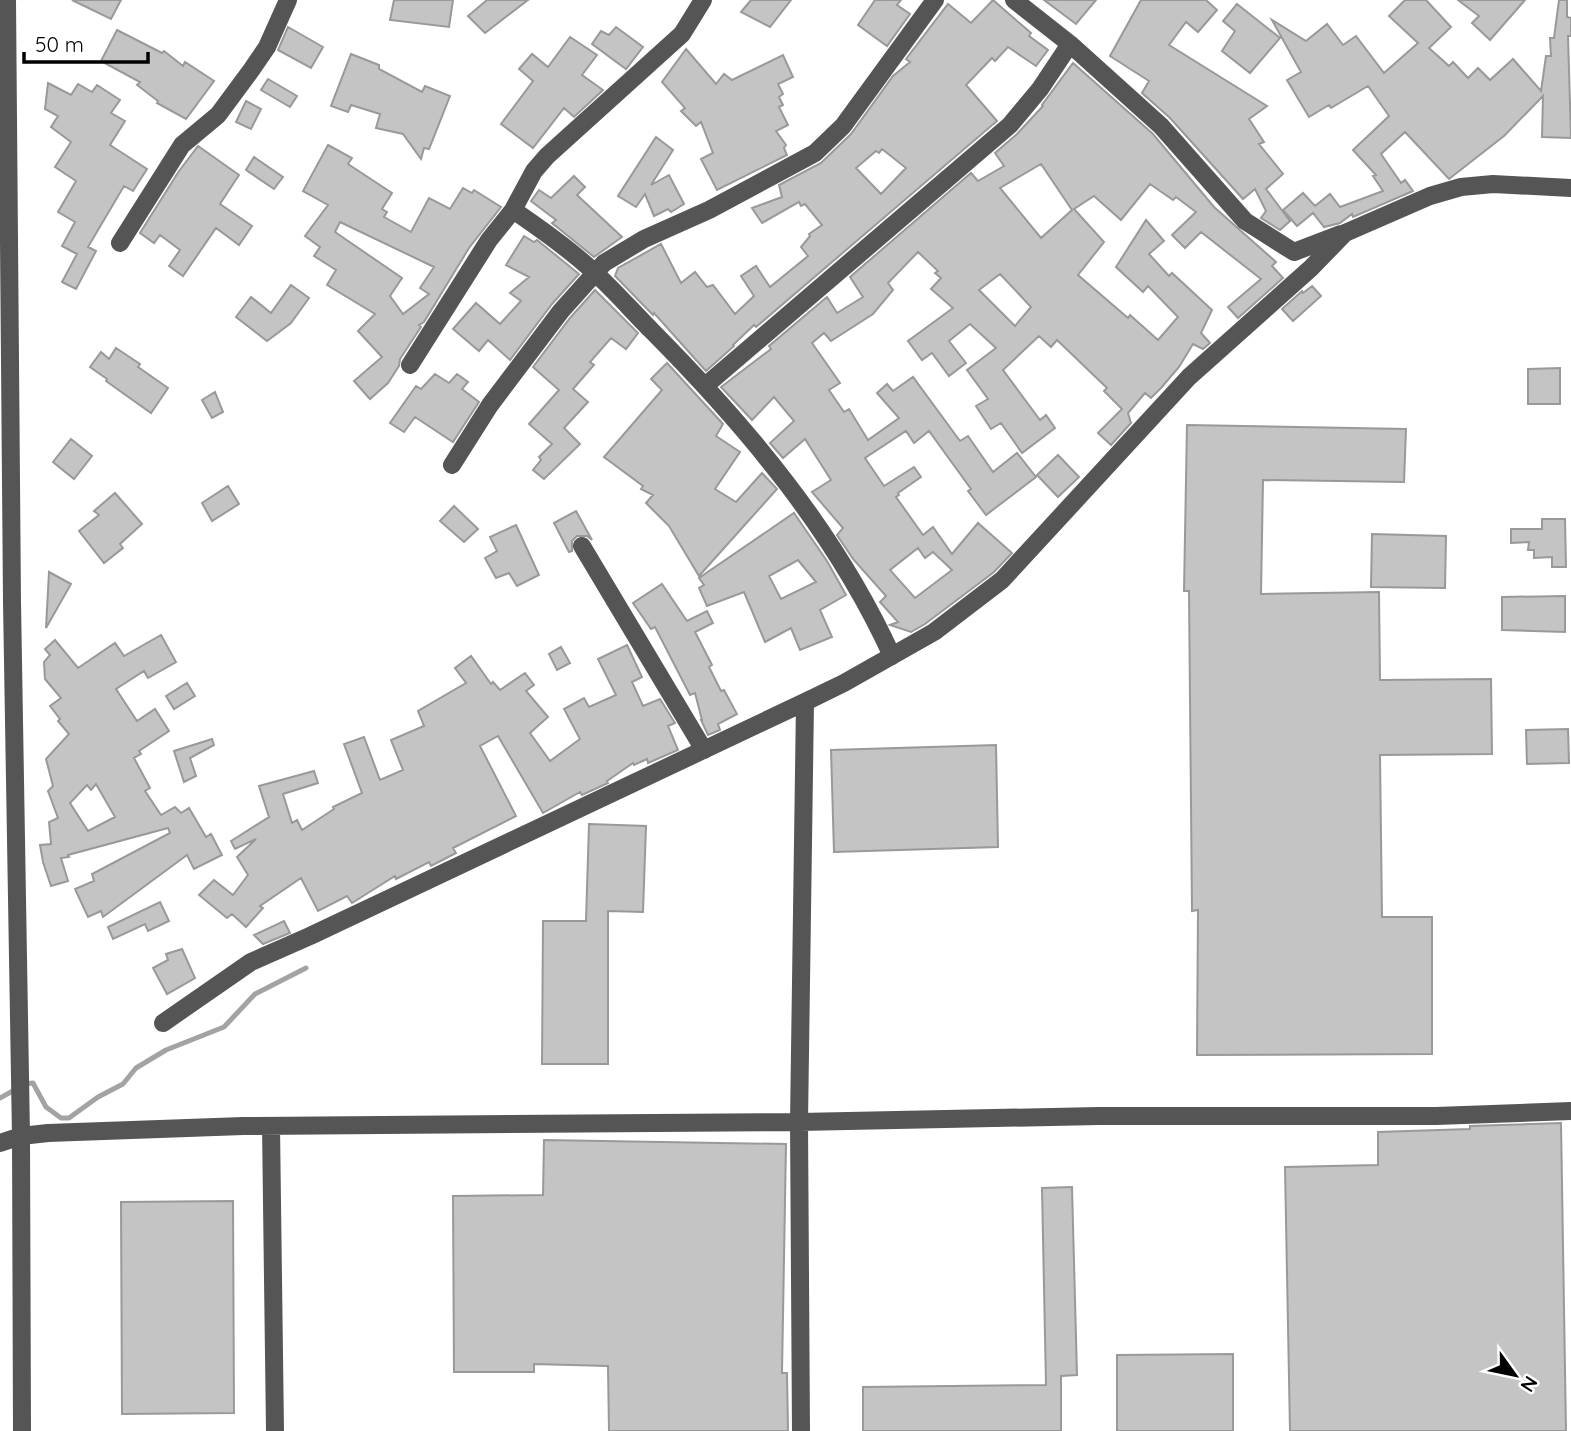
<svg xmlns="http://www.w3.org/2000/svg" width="1571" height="1431" font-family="Quicksand,sans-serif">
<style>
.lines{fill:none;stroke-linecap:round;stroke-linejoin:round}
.stream{stroke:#a3a3a3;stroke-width:5}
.building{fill:#c4c4c4;stroke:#999;stroke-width:2;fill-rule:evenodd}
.minor{stroke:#555;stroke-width:18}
</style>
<rect width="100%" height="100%" fill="#fff"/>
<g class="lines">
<!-- stream -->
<path class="stream" d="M0,1098L25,1084L33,1083L46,1107L61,1118H69L98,1097L123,1084L136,1068L166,1050L224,1027L255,994L306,968"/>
</g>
<!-- building -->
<path class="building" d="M72,0H121L111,19Z
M394,0H453L449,27L390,20Z
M487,0H528L485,33L468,16Z
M751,0H791L770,27L741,12Z
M875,0H901L897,5L910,14L887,46L858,25Z
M993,0L1031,33L1029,36L1048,50L1036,66L1008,47L995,61L992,58L966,85L997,121L756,327L754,325L733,345L734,346L706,371L654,313L653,315L615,276L618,268L661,244L681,283L695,272L707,287L713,285L735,314L754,296L741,276L756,266L770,287L808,256L801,247L810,236L809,234L822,225L805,204L801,206L799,202L762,223L752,208L782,197L779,185L821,163L851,134L893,76L910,62L906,59L948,4L971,23ZM882,149L906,168L881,194L856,168L876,151L879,153Z
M1044,0H1096L1076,24Z
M1141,0H1206L1217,10L1198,32L1186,22L1169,45L1267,106L1249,119L1264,142L1259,144L1283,174L1266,189L1290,221L1280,230L1261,218L1266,211L1255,189L1243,199L1170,118L1142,93L1149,81L1110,56Z
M1405,0H1426L1451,27L1429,48L1449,66L1453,62L1468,78L1478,68L1490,80L1513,59L1541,91L1546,56H1551L1550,38H1554L1559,0H1567V17L1571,18V36H1568L1571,138L1542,137L1543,96L1504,136L1449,179L1405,132L1381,154L1401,183L1405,180L1413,191L1353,217L1352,214L1340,223L1324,227L1313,213L1297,226L1283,210L1303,193L1315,206L1330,194L1340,207L1383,191L1373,176L1376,175L1353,150L1389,116L1368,86L1331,108L1329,105L1309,117L1287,80L1301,72L1272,20L1306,41L1327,24L1343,45L1356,36L1384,73L1418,43L1389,16Z
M1458,0H1525L1490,40L1472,23L1479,16Z
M1237,4L1280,38L1250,73L1222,51L1235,31L1223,21Z
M288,27L323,47L311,68L278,50Z
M616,27L643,47L626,69L592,44L601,31L609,35Z
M117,30L162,53L164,51L183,66L185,62L214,81L186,119L157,103L158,101L137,85L140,82L101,61Z
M570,37L597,55L582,75L603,90L574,117L564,108L533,148L501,124L533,81L519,69L532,54L548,67Z
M686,49L716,84L724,74L732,80L783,55L793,77L778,84L783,94L779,97L783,105L779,107L788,125L776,131L786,145L784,148L787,155L717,190L701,159L713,153L701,122L696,126L681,111L685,108L662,82Z
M351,54L379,65V69L422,92L425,86L450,96L429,149L424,148L421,159L403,134L376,128L380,114L351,105L348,112L331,106Z
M1073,63L1153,134L1214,207L1276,262L1272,266L1283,278L1238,318L1228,307L1261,279L1201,232L1185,248L1172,235L1196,212L1176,197L1173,200L1150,184L1121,220L1094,196L1074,209L1104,242L1078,275L1128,318L1130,315L1158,340L1178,317L1148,286L1143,292L1116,267L1146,220L1164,241L1149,254L1169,276L1172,273L1212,310L1201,333L1210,343L1203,349L1193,344L1179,367L1161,388L1151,398L1145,393L1128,413L1131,423L1111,445L1098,433L1122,409L1104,391L1107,388L1057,340L1051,347L1039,336L1003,370L1040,420L1046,415L1055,428L1022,453L1001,423L991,429L976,406L988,399L967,370L996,348L970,324L949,341L966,363L949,376L932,353L922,360L908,341L953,308L931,289L941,278L935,273L938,271L918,252L888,283L893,290L873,314L831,341L824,333L812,343L840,383L829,390L844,412L849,409L868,440L899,418L877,393L887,384L893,391L913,377L960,441L968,436L993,472L1017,453L1036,477L986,515L968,491L971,489L929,431L914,443L906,431L865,458L884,486L914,467L921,477L898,493L899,495L896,497L923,535L933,527L952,554L978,523L1012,553L994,572L925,624L911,632L890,625L898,622L880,602L886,596L853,559L837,535L843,528L812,492L831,480L805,439L783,458L770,443L794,421L774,397L752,420L721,387L771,349L769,346L827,297L837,313L863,297L850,277L971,173L978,181L1004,166L995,153L1017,134L1043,106L1042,105ZM1041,164L1072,210L1041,238L1000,188ZM1000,274L1031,307L1015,326L979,290ZM918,548L925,558L933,552L952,570L915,598L890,570Z
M268,79L297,96L290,107L261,90Z
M48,83L71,95L78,84L92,92L97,85L120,100L111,113L125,121L110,145L147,169L133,191L124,186L88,247L96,251L76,289L62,282L77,254L62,246L75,222L58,212L76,181L55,167L71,142L51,127L58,116L45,109Z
M246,101L261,109L251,129L236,122Z
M656,137L673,150L651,185L669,175L684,204L671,212L668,209L654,216L645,194L636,207L618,196Z
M328,145L352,158L348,164L392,193L382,209L387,212L384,217L411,232L429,198L450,209L463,188L472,193L474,190L501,207L469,248L424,322L419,325L421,327L400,359L399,366L388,383L370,399L354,381L382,357L358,331L375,314L327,285L336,270L314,256L320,247L305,236L328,205L303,191ZM340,222L434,267L420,288L429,294L403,314L390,296L402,278L335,232Z
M198,146L239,175L220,204L252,226L239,245L216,228L183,276L169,266L180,250L160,235L154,243L140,233L179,171Z
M254,157L283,177L274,189L246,170Z
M574,176L585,187L577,195L622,237L594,257L552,223L556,220L531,201L539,190L551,198Z
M524,236L534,242L537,240L579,274L552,304L510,360L488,340L479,351L453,329L476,303L500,324L521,301L510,293L529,277L506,265Z
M291,285L309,298L291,323L267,341L236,317L251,297L271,313Z
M1312,286L1321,296L1293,321L1282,309L1302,291L1303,293Z
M595,290L638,333L626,349L611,338L590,362L594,365L573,389L588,402L564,428L580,444L544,479L533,470L541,460L539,457L552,444L529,424L559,390L533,367L570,318Z
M116,348L140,364L138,367L168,388L151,413L106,381L107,379L90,367L101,352L109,359Z
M667,363L723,424L716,436L740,452L715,489L736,502L762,473L777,489L699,576L669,526L646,503L653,495L641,489L643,486L604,457L662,390L651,379Z
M1560,368V404H1528V369Z
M435,374L449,383L457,374L468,382L462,389L479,402L453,442L415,417L404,432L390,423L416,386L421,389Z
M215,392L223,412L212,418L202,400Z
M1187,425L1406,429L1404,482L1263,480L1261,594L1379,592L1380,680L1491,679L1492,754L1380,755L1382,917H1432V1054L1197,1055L1198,910L1192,911L1189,591H1184Z
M71,439L92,456L74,479L53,462Z
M1058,455L1079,477L1058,497L1037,475Z
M228,486L239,504L212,521L202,503Z
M115,493L142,524L120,544L123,548L104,563L79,531L99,515L94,511Z
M454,506L478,529L464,542L440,521Z
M576,511L592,540L587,536H577L572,541V551L569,552L554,523Z
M794,513L827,561L846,595L820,610L832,637L800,650L791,628L765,642L744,592L707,606L699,588L704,585L699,578ZM798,560L816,582L781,599L769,576Z
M1542,519H1565L1566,567H1552V557L1534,558V550H1528L1529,542L1511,543V529H1542Z
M516,525L539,575L517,586L509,573L496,578L485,558L497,551L490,537Z
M1372,534L1446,536L1445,588L1371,587Z
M49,572L71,584L46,628Z
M662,584L687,621L707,611L713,623L695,632L712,665L709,667L721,691L724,690L737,714L718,724L720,730L708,735L701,720H702L695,693L690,695L655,627L651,629L633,603Z
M1565,596V632L1502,630V597Z
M161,635L176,662L148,678L144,671L116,689L137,721L155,709L169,731L139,751L141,754L134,758L150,788L145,791L161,815L175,807L181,813L189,808L206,837L211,834L222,855L194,869L187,855L103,917L101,911L88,917L75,889L94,881L92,874L170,833L168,828L68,855L69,857L61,858L68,881L51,886L43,862L40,845L51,844L49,822L58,818L48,791L53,786L46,759L69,734L58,721L60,719L50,706L61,698L45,679L44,662L50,655L45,649L55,640L78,668L115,643L124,656ZM96,784L115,817L88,831L70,803L87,785L91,790Z
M627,645L642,677L632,682L643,706L660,699L675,723L668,726L678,750L648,763L647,759L634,765L633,763L607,781L608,783L582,795L580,792L543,813L498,736L480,746L516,816L453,848L456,853L431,866L429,862L396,879L395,876L352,903L347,896L318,911L301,878L260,906L263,908L246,927L232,914L227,918L199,895L214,880L233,895L248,875L237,857L256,839L235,849L231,841L269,817L259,786L314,771L318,783L283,794L292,823L297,820L302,830L334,809L333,807L362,793L344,744L364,737L380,780L403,770L391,740L424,726L418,711L466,683L455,668L471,656L491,684L493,682L500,690L525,673L534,685L526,691L548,717L530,733L550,761L580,739L564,709L584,698L589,707L616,695L598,659Z
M561,647L570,663L557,670L549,654Z
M187,683L195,696L174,709L166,696Z
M1568,729L1569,763L1527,764L1526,730Z
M212,739L214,745L190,758L196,776L184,782L174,751Z
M996,745L998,847L834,852L831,750Z
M589,824L646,826L643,912L608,911V1064H542L543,921H586Z
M160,902L169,921L148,931L145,924L113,939L108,927Z
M284,921L290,933L263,944L254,935Z
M182,949L195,978L167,994L153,968L168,960L166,954Z
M1561,1123L1566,1431H1290L1285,1167L1378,1165V1132L1470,1129V1126Z
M544,1140L786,1144L782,1373H787L788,1431H609L608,1366L534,1364V1372H454L453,1196L543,1195Z
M1072,1187L1077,1375L1061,1376V1431H863V1387L1046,1385L1042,1188Z
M233,1201L234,1413L122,1414L121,1202Z
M1233,1354V1431H1117V1355Z"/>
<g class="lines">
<!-- minor -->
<path class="minor" d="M7,0L12,602L21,1136L22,1431
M1014,0L1070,44L1161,126L1245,221L1294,252L1341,234
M513,210C541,229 568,248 593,271C614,290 633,312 653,332C748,428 836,533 892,656
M120,243L182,145L218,115L252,69L267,47L288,0
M410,365L489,240L513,210L534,171L547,156L682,34L703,0
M705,386L1010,125L1040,89L1070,44
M452,465L490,405L561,311L604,263L644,239L709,210L815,153L843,126L935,0
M582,546L704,750
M163,1023L251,962L310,936L805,702L844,683L934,632L1002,580L1189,377L1311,268L1345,233L1430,196L1461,187L1493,184L1571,188
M271,1126L275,1431
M0,1143L21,1136L48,1133L243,1126L799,1122L1099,1116H1436L1571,1111
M801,1431L799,1122L805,702"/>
</g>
<!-- north arrow -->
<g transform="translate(1515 1375) rotate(123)" stroke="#ffffff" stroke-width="5" paint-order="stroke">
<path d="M0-5L12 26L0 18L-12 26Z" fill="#000000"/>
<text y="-10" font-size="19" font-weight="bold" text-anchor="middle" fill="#000000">N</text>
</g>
<!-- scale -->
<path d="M24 52v10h124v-10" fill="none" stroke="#000000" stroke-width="3.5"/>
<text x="35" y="52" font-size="21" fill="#000000" stroke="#ffffff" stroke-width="5" paint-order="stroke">50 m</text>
</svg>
